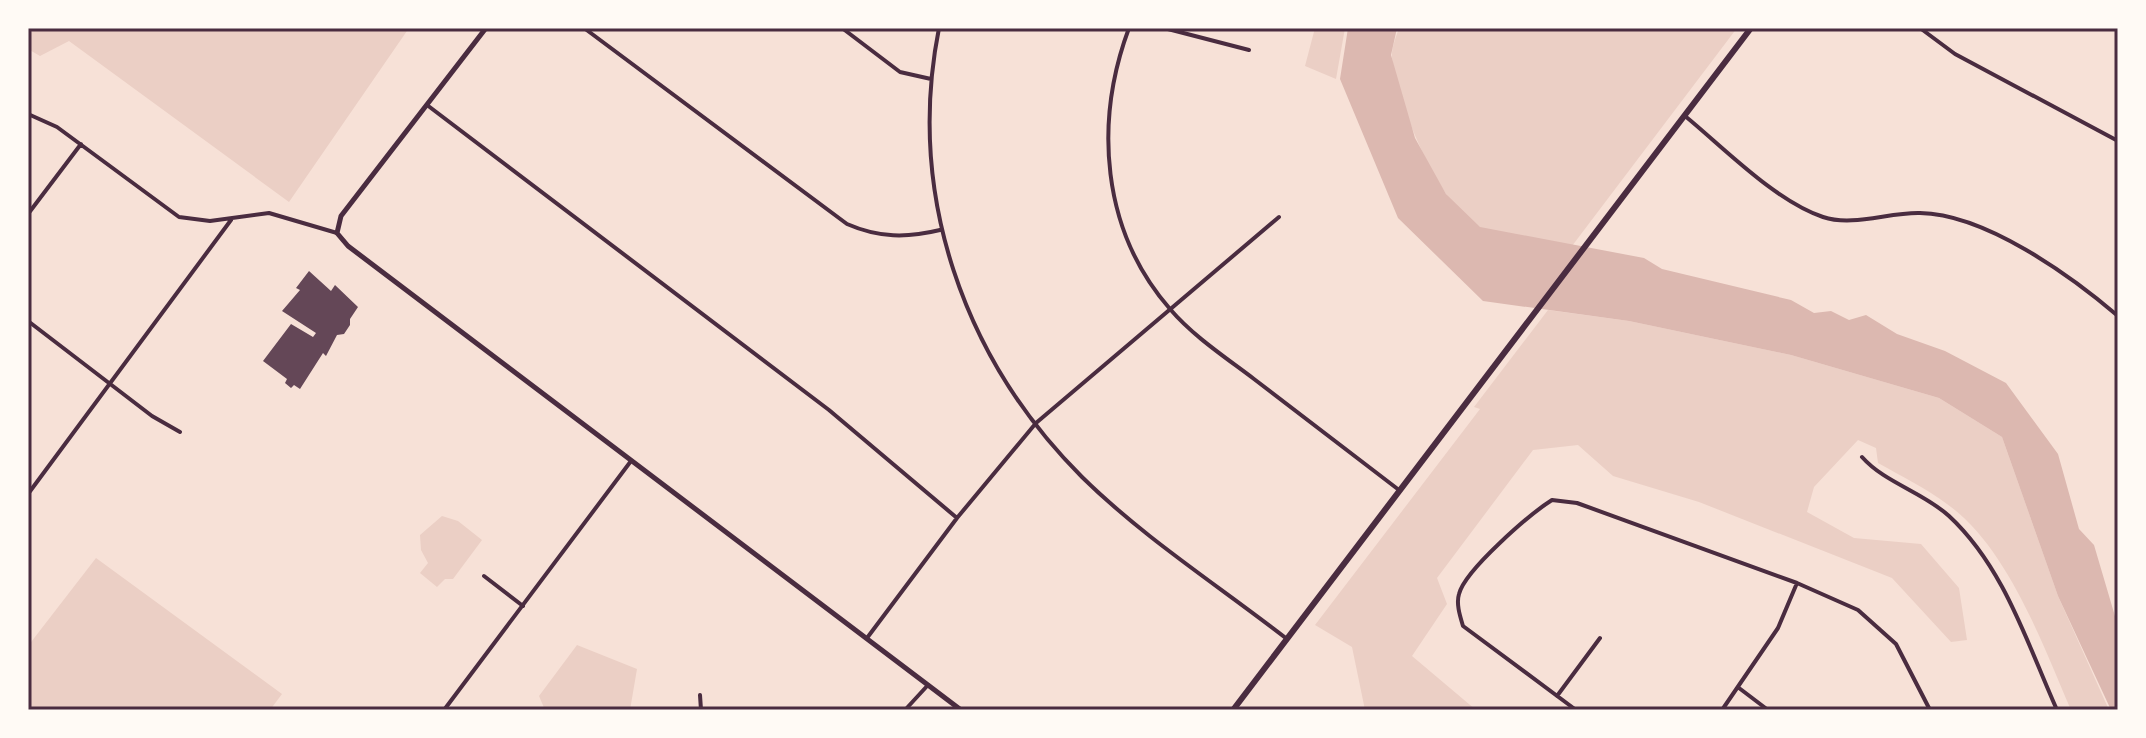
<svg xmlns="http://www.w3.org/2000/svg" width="2146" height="738" font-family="'Varela Round',sans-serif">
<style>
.green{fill:#ebcfc5}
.water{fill:#dcb8b0}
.building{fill:#644757}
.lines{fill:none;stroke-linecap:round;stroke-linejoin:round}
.minor{stroke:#4a2c40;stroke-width:4}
.tertiary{stroke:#4a2c40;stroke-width:5}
.secondary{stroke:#4a2c40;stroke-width:6}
.neatline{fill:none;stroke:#4a2c40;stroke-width:3}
</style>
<rect width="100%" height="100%" fill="#f7e1d7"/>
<!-- green -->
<path class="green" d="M34,28H409L289,202L69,41L40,56L28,49V37Z
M1315,28H1345L1336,79L1305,66Z
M1399,28H1737L1572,246C1544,240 1508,239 1481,228C1440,210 1396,100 1392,58C1391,49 1396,37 1399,28Z
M1548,310L1629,321L1791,355L1939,398L2002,437L2058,596L2109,710H2071C2043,645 2007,546 1947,504C1926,488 1901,476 1878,463L1876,448L1858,440L1814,487L1807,512L1854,538L1921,544L1959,588L1967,640L1951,642L1892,578L1699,502L1613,476L1578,445L1533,450L1437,578L1447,604L1412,656L1476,710H1365L1352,647L1315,625L1480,409L1474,407Z
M442,516L458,521L482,540L453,579H445L437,587L420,573L428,563L421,550L420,535Z
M96,558L282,694L270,710H28V646Z
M577,645L637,669L630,710H545L539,696Z"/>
<!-- water -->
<path class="water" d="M1348,28H1397L1391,55L1415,138L1446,194L1480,227L1644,258L1662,269L1791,300L1814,313L1831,311L1849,320L1866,315L1897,334L1945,351L2006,383L2058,454L2079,529L2094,545L2117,623L2118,710H2111L2058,596L2002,437L1939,398L1791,355L1629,321L1483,301L1398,218L1340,79Z"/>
<!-- building -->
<path class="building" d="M309,271L331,291L335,285L358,307L350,319V325L344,334L337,335L326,356L323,353L300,389L294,385L291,388L285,383L287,379L263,361L291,324L313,337L316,333L282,311L300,290L296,288Z"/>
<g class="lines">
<!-- minor -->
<path class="minor" d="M584,28L847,224C879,238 907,238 940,230
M842,28L900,72L931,79
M939,28C906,194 963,358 1082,477C1144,538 1219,586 1287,639
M1129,28C1094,122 1101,230 1170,309C1193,336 1225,357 1254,379C1302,416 1350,453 1399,490
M1164,28L1249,50
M1920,28L1955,54L2118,141
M427,105L829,410L957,518
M28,114L57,127L179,217L210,221L269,213L337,233
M1685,116C1723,147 1775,201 1823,217C1853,227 1889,212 1920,213C1985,214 2070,275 2118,316
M28,214L81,144
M28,321L152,416L180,432
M1862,457C1885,483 1923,492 1949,516C2004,567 2027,643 2057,710
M28,494L231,220
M484,576L523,606
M867,638L957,518L1036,423L1279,217
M1739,688L1768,710
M700,695L701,710
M1557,696L1600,638
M444,710L631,461
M905,710L928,685
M1576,710L1463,626C1460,616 1456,604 1459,594C1465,570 1530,514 1552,500L1577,503L1797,583L1858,610L1896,644L1930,710
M1722,710L1778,628L1797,583"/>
<!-- tertiary -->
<path class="tertiary" d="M486,28L341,216L337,233L348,246L961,710"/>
<!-- secondary -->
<path class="secondary" d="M1233,710L1751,28"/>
</g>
<!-- border -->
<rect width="2146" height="738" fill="none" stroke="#fffaf5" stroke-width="60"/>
<rect x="30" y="30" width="2086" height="678" class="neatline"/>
</svg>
